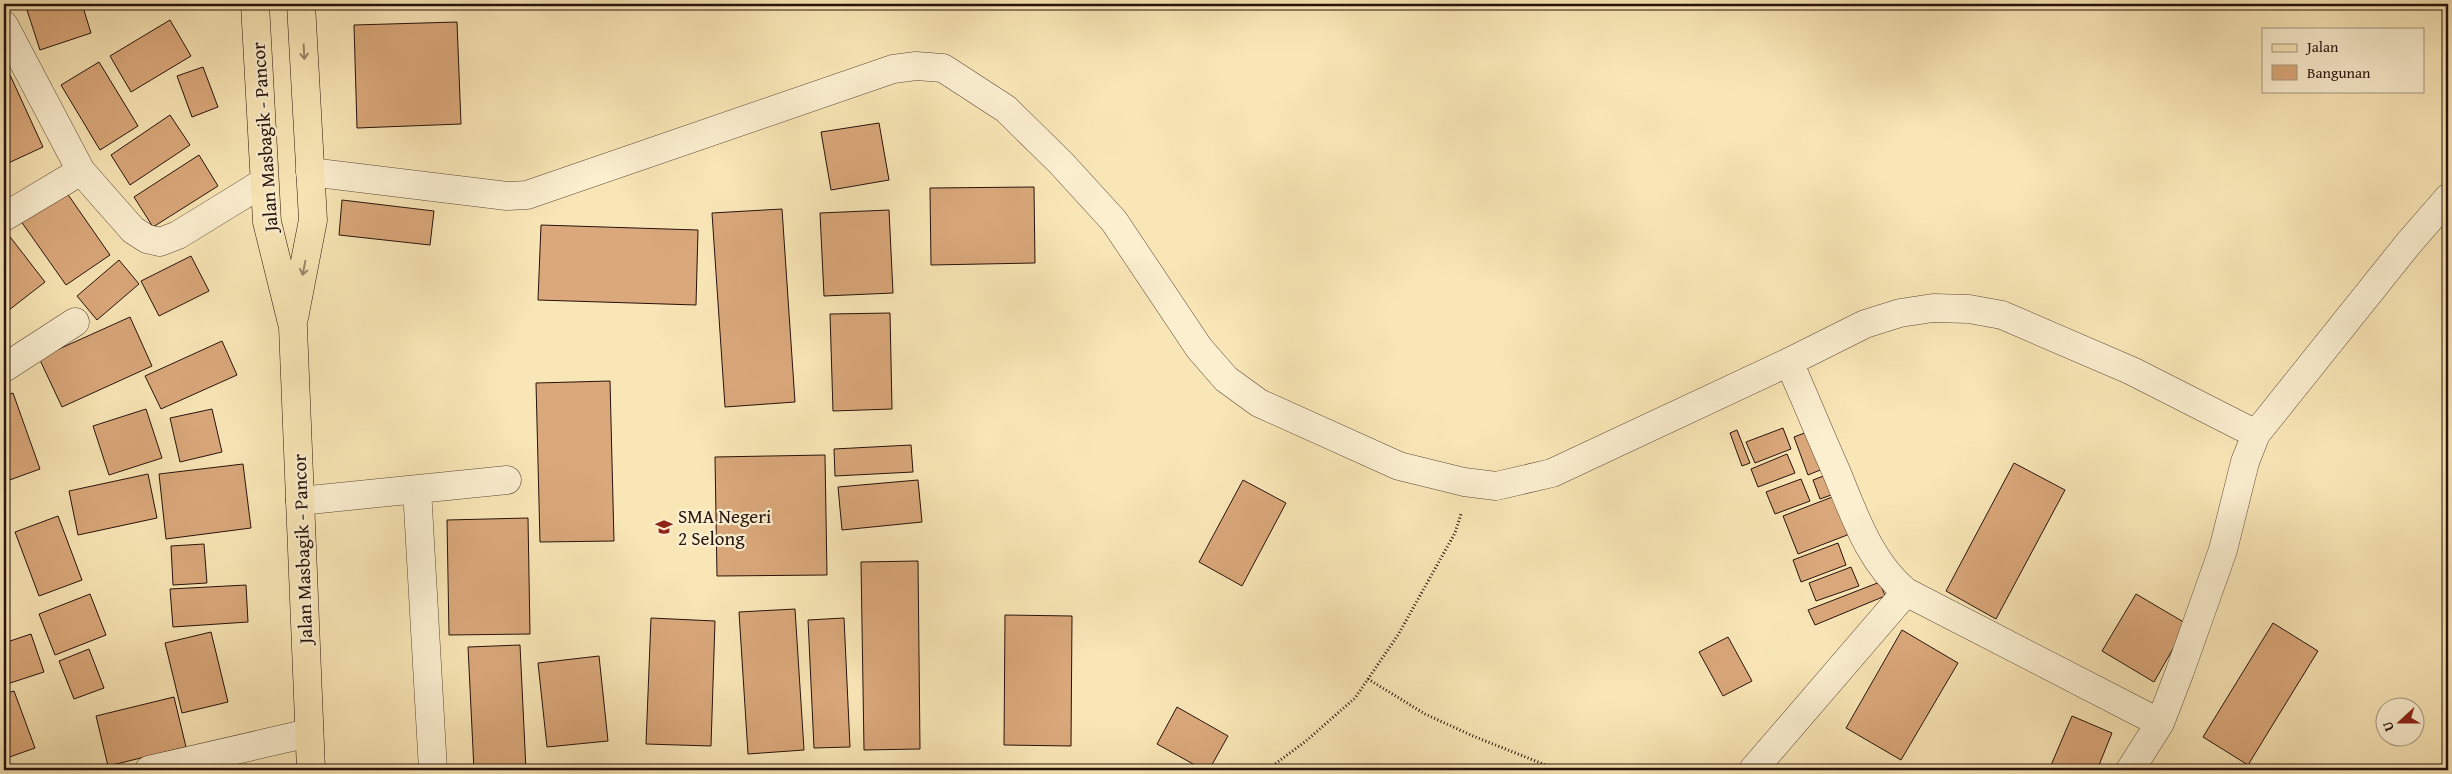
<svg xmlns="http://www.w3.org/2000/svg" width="2452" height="774" font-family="'Gentium Book Plus',serif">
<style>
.building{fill:#daa87a;stroke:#26120c}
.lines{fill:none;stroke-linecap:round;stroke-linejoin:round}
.minor-casing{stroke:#5b4736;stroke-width:29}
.major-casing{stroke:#26120c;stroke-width:29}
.path{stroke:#26120c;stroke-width:3;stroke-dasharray:1 2.5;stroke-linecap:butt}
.minor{stroke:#fbefd0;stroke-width:28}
.major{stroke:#f9e6b6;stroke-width:28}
.oneway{stroke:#9a876a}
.labels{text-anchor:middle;stroke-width:4.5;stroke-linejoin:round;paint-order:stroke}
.street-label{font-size:19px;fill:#26120c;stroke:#fbefd0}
.poi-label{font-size:19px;fill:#26120c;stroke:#fbefd0;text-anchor:start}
</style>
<rect width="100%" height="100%" fill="#f9e6b6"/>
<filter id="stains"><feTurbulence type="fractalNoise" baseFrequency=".004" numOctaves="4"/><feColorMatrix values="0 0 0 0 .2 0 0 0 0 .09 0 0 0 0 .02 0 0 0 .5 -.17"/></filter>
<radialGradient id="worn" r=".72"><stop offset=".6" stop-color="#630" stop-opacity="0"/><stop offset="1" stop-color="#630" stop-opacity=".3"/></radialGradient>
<!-- building -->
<path class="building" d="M25,4H82L91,33L40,50Z
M170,20L191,56L131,92L110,56Z
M457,22L461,124L357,128L354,25Z
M99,62L138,126L100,150L61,85Z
M203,67L218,107L192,117L177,76Z
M10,75L43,147L4,165V78Z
M170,115L190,145L130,185L111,155Z
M879,123L889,180L831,190L821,132Z
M199,155L218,186L153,227L134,197Z
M62,186L110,255L66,285L18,217Z
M1034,187L1035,263L931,265L930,188Z
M342,200L434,211L430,245L339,235Z
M782,209L795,402L725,407L712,213Z
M889,210L893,293L824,296L820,213Z
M541,225L698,230L696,305L538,300Z
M4,229L45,282L9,310L4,304Z
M191,256L209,291L159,316L141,281Z
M119,260L139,284L97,320L77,296Z
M890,313L892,409L833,411L830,314Z
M130,317L152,366L62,407L39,358Z
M222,341L237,375L161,409L145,376Z
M610,381L614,541L540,542L536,383Z
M13,393L40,469L4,482V396Z
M146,409L162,458L109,475L93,426Z
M212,409L222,452L180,462L170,418Z
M1783,428L1791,449L1755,463L1746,442Z
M1815,429L1830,466L1808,475L1794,437Z
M1737,430L1750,463L1742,466L1730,433Z
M911,445L913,472L835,476L834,449Z
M1787,454L1795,473L1758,487L1751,469Z
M825,455L827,575L717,576L715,457Z
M2014,463L2065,490L1996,619L1946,591Z
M243,464L251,528L166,539L159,474Z
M148,474L157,518L78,535L69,491Z
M1826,475L1834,494L1820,499L1813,480Z
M1801,479L1810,501L1775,514L1766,492Z
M918,480L922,522L842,530L838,487Z
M1243,480L1286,503L1242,586L1199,562Z
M1840,494L1855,532L1798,554L1783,516Z
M58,516L82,580L39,596L15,532Z
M528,518L530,634L449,635L447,520Z
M1838,543L1846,565L1801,582L1793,560Z
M204,544L207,583L173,585L171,546Z
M918,561L920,749L864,750L861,562Z
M1851,567L1859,586L1816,601L1809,583Z
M1880,582L1885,596L1815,625L1808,610Z
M246,585L248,622L173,627L170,589Z
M90,594L106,635L55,655L39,614Z
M2136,594L2187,624L2154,682L2102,651Z
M795,609L804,750L748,754L739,612Z
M1005,615L1072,616L1071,746L1004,745Z
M651,618L715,621L711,746L646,744Z
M844,618L850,747L814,748L808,620Z
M2273,623L2318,651L2248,765L2203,737Z
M1902,630L1958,663L1901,760L1846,728Z
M211,632L228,702L182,713L165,643Z
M31,634L44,672L4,685V643Z
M1728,637L1752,681L1723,696L1699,652Z
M520,645L526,770H474L468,647Z
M89,649L104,688L74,699L59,661Z
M599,656L608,741L547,747L538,663Z
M14,691L35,748L4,759V694Z
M174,697L186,747L108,766L96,716Z
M1177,707L1228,736L1209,770H1204L1157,744Z
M2072,716L2112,733L2097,770H2049Z"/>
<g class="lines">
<!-- minor casing -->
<g class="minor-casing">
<path id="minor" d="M4,25L81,171L133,230L147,239L160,242L178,235L264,182
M310,172L507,196L527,195L893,69L916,66L943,68L1006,109L1061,163L1114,221L1199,348L1226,379L1259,403L1399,466L1464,482L1496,486L1552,473L1789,362L1865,324L1900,313L1933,308L1969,309L2002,315L2132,371L2256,434
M4,217L81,171
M1789,362C1805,398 1820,435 1836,471C1854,514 1869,561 1906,592L2160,723
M4,368L75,322
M417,489L433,770
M300,501L507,480
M149,770L309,733
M1753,770L1906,592
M2130,770L2160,723L2180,671L2223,550L2245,462L2256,434L2408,244L2448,198"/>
</g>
<!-- major casing -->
<g class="major-casing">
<path id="major" d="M255,4L267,222L293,327L311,770
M294,318L313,220L301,4"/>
</g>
<!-- path -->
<path class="path" d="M1368,679L1425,714L1473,736L1558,770
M1267,770L1306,741L1355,698L1398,635L1455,533L1461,514"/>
<!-- minor -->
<use href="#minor" class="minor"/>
<!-- major -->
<use href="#major" class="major"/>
</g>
<!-- one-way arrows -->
<defs><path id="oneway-shaft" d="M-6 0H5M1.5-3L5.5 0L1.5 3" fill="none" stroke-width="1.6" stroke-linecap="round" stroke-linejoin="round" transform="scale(1.25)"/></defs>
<g class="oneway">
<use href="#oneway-shaft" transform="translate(304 52) rotate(87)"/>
<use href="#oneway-shaft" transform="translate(304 268) rotate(101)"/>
</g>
<!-- icons -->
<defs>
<g id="school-bare" transform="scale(1.35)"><path d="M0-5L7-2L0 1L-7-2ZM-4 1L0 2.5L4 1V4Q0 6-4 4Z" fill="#8f2418" stroke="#fbefd0" stroke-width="2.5" paint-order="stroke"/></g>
</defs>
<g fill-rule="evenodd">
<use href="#school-bare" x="664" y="527"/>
</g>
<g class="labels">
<!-- street labels -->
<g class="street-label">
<text transform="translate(264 137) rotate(-94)" y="7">Jalan Masbagik - Pancor</text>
<text transform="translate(302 549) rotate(-92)" y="7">Jalan Masbagik - Pancor</text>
</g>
<!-- poi labels -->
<g class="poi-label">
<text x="678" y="523">SMA Negeri<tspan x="678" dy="22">2 Selong</tspan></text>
</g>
</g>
<!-- margin -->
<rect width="2452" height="774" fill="none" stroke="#f9e6b6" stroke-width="20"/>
<rect x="5" y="5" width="2442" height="764" fill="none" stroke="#26120c" stroke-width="2.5"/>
<rect x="10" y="10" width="2432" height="754" fill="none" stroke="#26120c"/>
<!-- legend -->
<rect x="2262" y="28" width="162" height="65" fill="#fbefd0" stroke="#a69782"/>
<rect x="2272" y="44" width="25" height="8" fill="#f9e6b6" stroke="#a69782"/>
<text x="2307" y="52" font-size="15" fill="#26120c">Jalan</text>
<rect x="2272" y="65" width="25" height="15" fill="#daa87a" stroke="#a69782"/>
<text x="2307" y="78" font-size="15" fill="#26120c">Bangunan</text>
<!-- north arrow -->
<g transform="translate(2400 722) rotate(249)"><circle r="24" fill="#fbefd0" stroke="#a69782"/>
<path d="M0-4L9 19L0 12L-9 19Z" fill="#8f2418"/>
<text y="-8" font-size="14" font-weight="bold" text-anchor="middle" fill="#26120c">U</text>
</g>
<rect width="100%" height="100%" filter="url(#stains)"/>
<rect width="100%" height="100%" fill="url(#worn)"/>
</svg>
